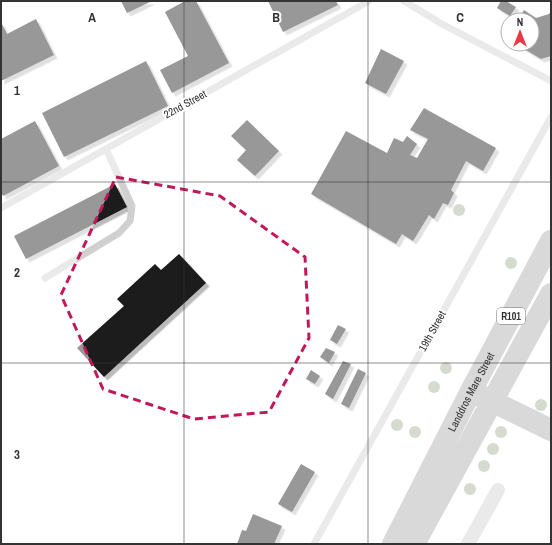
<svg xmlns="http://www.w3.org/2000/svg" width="552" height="545" font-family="'Archivo Narrow',sans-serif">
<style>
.building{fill:#1a1a1a;filter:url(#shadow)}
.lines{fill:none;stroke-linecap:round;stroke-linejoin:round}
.lane{stroke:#d0d0d0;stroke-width:7}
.street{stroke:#d0d0d0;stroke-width:14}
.primary{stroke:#ababab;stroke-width:22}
.tree{fill:#a2b095}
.marked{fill:none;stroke:#c2185b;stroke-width:3;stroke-dasharray:8 5;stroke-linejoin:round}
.grid{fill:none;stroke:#333;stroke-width:1;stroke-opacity:0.55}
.labels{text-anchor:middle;stroke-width:4;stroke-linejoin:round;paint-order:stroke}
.shield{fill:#fff;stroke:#707070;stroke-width:1}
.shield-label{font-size:10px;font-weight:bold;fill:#333}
.street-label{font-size:11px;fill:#333;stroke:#fff}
.grid-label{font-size:13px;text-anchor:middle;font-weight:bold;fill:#333;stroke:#fff;stroke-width:4;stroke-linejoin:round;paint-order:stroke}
</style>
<defs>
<filter id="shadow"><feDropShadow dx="3.5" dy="3.5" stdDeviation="0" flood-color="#0004"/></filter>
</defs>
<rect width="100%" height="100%" fill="#fff"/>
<!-- building -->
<path class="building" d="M121,1H152L127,13Z
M185,1H196L229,63L172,93L160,70L188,56L165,12Z
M268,1H336L338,5L283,32Z
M501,1H506L516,7L510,16L497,8Z
M524,10L536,18L549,14L551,11V56L541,59L516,44H532V20H518Z
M36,19L54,55L1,81V22L7,34Z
M381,49L404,61L386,94L365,83Z
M146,61L168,106L64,157L42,113Z
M424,108L496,148L483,171L466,161L451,190L454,193L448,205L443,203L434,219L429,215L413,241L402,234L396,244L311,194L346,131L387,153L394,138L403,142L407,136L417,144L410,155L417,158L428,139L410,130Z
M247,120L279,151L255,176L237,160L246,150L231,136Z
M35,121L59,166L3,196L1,192V139Z
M115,184L127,207L26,259L14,236Z
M179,254L206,283L104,377L77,348L124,306L117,299L155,264L161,270Z
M338,325L346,329L337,344L330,340Z
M326,348L335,352L329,363L320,357Z
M343,361L351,364L333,399L325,394Z
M358,369L366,373L349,408L341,404Z
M311,370L320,376L315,384L306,379Z
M301,464L315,472L292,512L278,504Z
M253,514L282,526L274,544H237L242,530L246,531Z"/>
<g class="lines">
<!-- lane -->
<path class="lane" d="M404,1L442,24L551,81
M1,208L369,1
M45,278L119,233L130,221L132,206L106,149
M314,544L551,117"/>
<!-- street -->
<path class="street" d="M468,544L498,490"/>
<!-- primary -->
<g class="primary">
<path d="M479,395L551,430"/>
<path id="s1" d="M393,544L471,391L551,241"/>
<path d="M414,544L551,294"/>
</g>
</g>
<!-- trees -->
<g class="tree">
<circle cx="459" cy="210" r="6"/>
<circle cx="511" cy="263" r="6"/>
<circle cx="446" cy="368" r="6"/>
<circle cx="434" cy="387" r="6"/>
<circle cx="541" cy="405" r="6"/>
<circle cx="397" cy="425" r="6"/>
<circle cx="415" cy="432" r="6"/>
<circle cx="501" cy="432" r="6"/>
<circle cx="493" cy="449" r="6"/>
<circle cx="484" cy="466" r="6"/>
<circle cx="470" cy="489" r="6"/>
</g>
<!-- marked area -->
<path d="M0 0H552V545H0ZM116,177L220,196L305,257L309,338L269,412L194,419L103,389L61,295Z" fill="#fff" fill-opacity=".55" fill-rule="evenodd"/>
<path class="marked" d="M116,177L220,196L305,257L309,338L269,412L194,419L103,389L61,295Z"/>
<!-- grid -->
<path class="grid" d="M184,1V544M368,1V544M1,182H551M1,363H551"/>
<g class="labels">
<!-- shield labels -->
<rect class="shield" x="497" y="308" width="28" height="16" rx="3"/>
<g class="shield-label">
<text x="511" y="320">R101</text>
</g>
<!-- street labels -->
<g class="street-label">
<text transform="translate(185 104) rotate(-29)" y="4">22nd Street</text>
<text transform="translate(432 331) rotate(-61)" y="4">19th Street</text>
<text dy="4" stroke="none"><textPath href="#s1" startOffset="171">Landdros Mare Street</textPath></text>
</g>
</g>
<g class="grid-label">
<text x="92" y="22">A</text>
<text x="276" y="22">B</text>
<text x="460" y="22">C</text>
<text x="17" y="95">1</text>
<text x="17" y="277">2</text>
<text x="17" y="459">3</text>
</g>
<!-- border -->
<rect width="552" height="545" fill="none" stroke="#333333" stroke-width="4"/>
<!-- north arrow -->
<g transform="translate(520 32)"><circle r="19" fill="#ffffff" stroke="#adadad"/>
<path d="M0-3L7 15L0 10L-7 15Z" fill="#e63946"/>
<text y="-6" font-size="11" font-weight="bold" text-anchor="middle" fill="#333333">N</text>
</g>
</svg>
